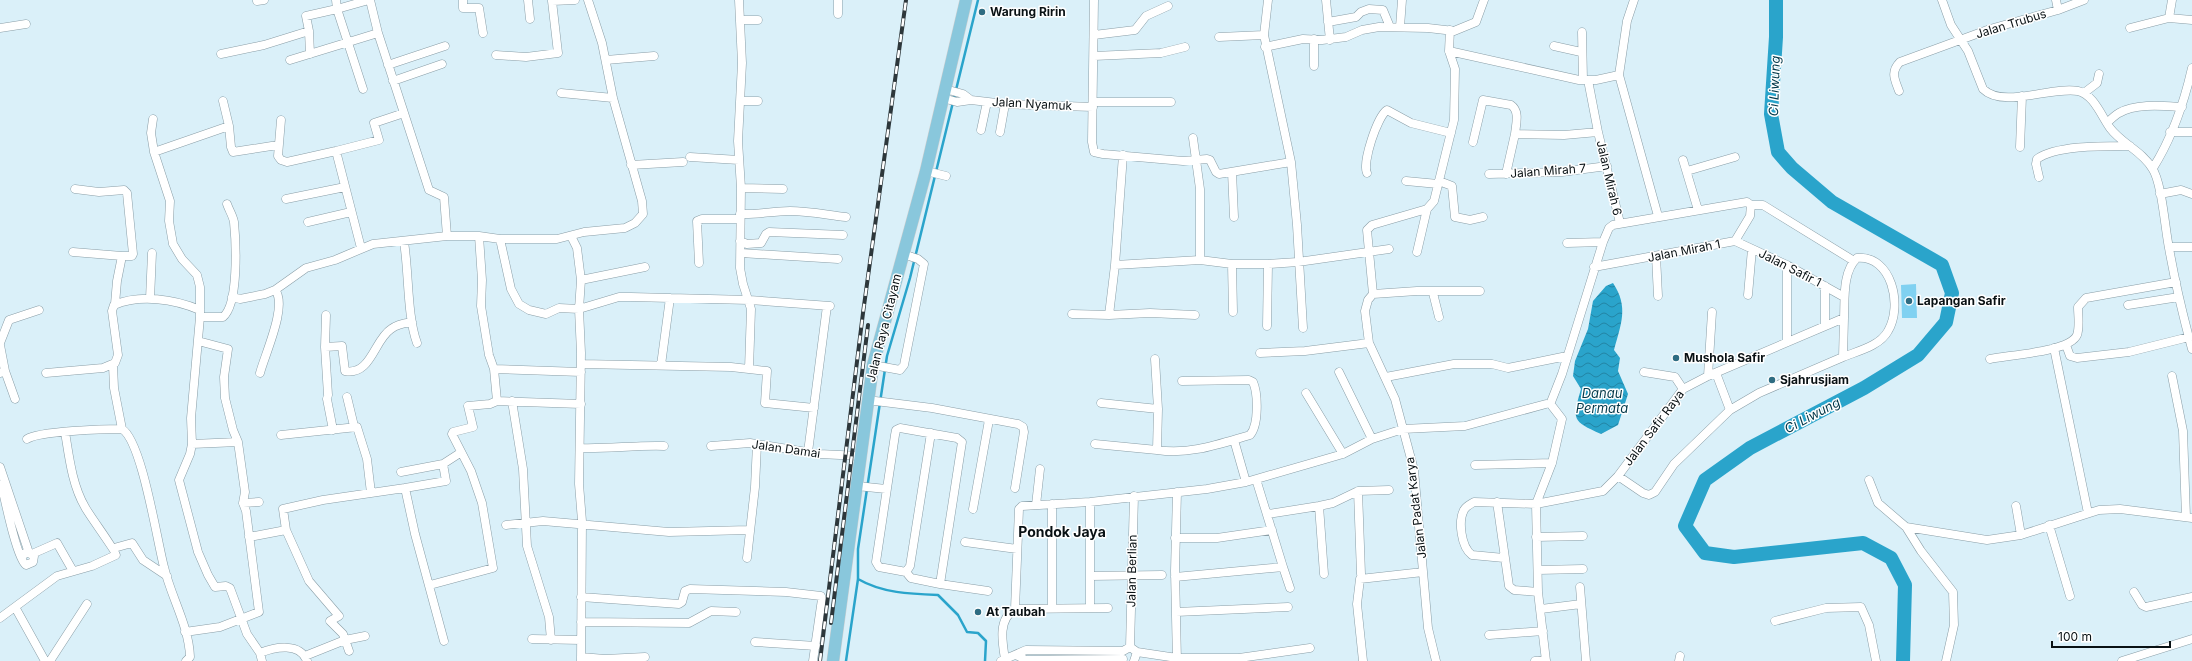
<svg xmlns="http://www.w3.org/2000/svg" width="2192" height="661" font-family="Inter,sans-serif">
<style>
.garden{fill:#80d1f1}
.water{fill:url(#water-waves)}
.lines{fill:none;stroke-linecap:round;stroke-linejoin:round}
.stream{stroke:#2aa4cb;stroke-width:2.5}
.river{stroke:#2aa4cb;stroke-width:14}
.street-casing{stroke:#8a9ea7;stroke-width:9}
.primary-casing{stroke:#cecfd0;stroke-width:13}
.street{stroke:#fff;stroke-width:8}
.primary{stroke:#89c7dc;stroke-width:12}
.rail-casing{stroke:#2d373b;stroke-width:4}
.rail{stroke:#fff;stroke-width:2.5;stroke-dasharray:8;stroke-linecap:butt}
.poi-dot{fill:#2e6c82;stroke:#fff;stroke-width:1.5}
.labels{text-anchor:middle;stroke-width:3;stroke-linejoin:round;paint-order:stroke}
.poi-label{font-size:12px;font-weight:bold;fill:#091114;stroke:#fff;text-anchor:start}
.street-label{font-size:12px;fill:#091114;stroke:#fff}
.water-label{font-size:13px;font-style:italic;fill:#033849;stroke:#fff}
.quarter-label{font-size:14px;font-weight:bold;fill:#091114;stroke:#fff}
</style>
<defs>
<pattern id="water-waves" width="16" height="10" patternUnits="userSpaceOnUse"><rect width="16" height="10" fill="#2aa4cb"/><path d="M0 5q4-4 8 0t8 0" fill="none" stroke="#2284a4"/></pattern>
</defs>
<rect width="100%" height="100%" fill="#daf0f9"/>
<!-- garden -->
<path class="garden" d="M1916,284L1917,318H1902L1901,285Z"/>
<!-- water -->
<path class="water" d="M1613,283C1629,307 1621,324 1614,350L1620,358L1618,371L1628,394L1618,425L1601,434C1572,421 1572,420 1581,389L1573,376L1575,361L1588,329L1593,301L1606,286Z"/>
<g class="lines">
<!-- stream -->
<path class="stream" d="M858,579C882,593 910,594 938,595L958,615L967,632L978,633L986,641L985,661
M846,661L858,579V549L887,356L910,278L978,0"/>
<!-- river -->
<path class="river" d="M1776,0V37L1771,114L1778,152L1792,168L1832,202L1942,265L1952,293L1946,322L1918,355L1864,388L1750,448L1705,480L1685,526L1705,553L1734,557L1863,543L1891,558L1905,585L1903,661"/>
<!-- street casing -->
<g class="street-casing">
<path id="street" d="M336,0L337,9L369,0
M370,0L378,33
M463,0V8H479L483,33
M528,0L530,19
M739,0L742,63L738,141L741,188L740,268L743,284L751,309L749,369
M838,0V14
M1094,0L1092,142L1094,152L1103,154L1183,161L1207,159L1210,160L1216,172L1219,174L1291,162
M1268,0L1264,35L1291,162L1297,225L1303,328
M1326,0L1330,40
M1634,0L1627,21L1619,75L1658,216
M1942,0L1951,25L1968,51L1983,89C2003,109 2052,86 2078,91C2093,94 2101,115 2110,128C2122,144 2142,151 2152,168C2162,182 2165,229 2169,248C2175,282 2183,316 2192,349
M2056,0L2058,10
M257,1L264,0
M2169,18L2172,0
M740,20H758
M1328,22L1356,17L1361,12L1369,9L1383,10L1390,27
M1400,27L1402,0
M0,28L26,24
M2130,28L2169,18L2192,20
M1582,32L1583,80
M1094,35L1135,30L1146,16L1168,6
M1219,37L1264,35
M1314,39V66
M1554,46L1581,52
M1265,47L1303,39L1322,40L1346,37L1362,30L1379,27L1428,28L1454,31L1476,22L1484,0
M1449,51L1579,80H1596L1619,75
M221,54L264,45L309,31
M310,54L309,31L306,16L337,9L363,89
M496,55L526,57L558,53L552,1L575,0
M1094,56L1161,53L1185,47
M290,60L378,33L429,190L444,197L447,236
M606,60L654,56
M388,65L445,46
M1588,80L1598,132
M393,81L442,64
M945,89L963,94L971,100
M1899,91C1895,80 1890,72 1900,62L1990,29L2058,10L2084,0
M561,93L613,98
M2084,93L2097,83L2099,74
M943,98L957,102L971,100L1005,104L1093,107
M223,101L229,126L154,152L170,201L169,221L173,244L182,259L197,275L200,287V317L191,418L192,444L190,454L179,480L198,552L208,575L215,587L226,586L230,588L247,634L260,653L262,661
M740,101H758
M1093,102H1171
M153,119L151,133L154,152
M281,120L278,156L281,160L287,162L336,151
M2107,123C2111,119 2115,115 2119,113C2136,103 2164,106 2182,107
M229,126L231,147L233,152L278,145
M981,130L987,102
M1000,132L1005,104
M2170,132H2192
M1193,138L1200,189V260
M1473,142L1483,100L1511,105C1520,111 1516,124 1515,134L1564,135L1598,132L1620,223
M2020,147L2022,96
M690,157L739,160
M1683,160L1698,210
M631,165L683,162
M2153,168C2172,138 2184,103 2192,68
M926,171L946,176
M1687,171L1735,157
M1232,172L1234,217
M1367,173C1362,163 1377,117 1387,110L1411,123L1451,133
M1489,174L1562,172L1607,166
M1506,174L1515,134
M2039,177L2036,164L2037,159C2056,145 2106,146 2130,146
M1406,181L1438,184
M1439,181L1452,186L1455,217L1470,220L1483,217
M741,188L783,189
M75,189L99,192L124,190L127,193L133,254L132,256H122
M2160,194L2181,190L2192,194
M286,199L345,187
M740,214C757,215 772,211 790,211C808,211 828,215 846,217
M308,222L351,212
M571,236L577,248L581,280L579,309L581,353L579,484L582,521L581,661
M500,239L511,289L519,304L529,310L546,314L559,308L579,309L619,297H631L749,300L830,306
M740,241L747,244L761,243L766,234L769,232L843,235
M1735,241L1787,265L1844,297
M404,242C409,273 407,316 417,343
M1567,243L1603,242
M2169,247H2192
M361,248L336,151L379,140L374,123L404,113
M73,252L122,256L117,281L115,304
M1417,252L1427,209
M741,253L838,259
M1656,256L1658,296
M699,263L697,221L702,219H739
M1232,264L1233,312
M1115,265L1200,260L1232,264H1268L1298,262L1389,249
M1594,267L1735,241L1750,216L1751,205
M581,280L645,267
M1433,293L1439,317
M1373,294L1417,291H1480
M1748,295L1752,249
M232,297L240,299L265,294L275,290L306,268L335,260L373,244L447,236H479L500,239H557L584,232L625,228L635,223L643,214L642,201L613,98L602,43L588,0
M150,299L152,253
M2128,305L2179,297
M1072,314L1109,315L1150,313L1195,315
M326,315L325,347L328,395
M1109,315L1115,265L1123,155
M200,317H223C239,304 236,242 234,222C233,216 229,210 227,204
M1825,325V286
M1267,326L1268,264
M198,341L228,349L224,377L225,398L233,430L238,442L245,492L243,503L259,502
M1787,342V265
M0,343L9,320L39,310
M0,345L5,371L0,373
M2066,345L2070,356L2077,358L2129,352L2189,337
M325,347L342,346L345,371C371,376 374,340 391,329C397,324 405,323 412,322
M2054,348L2088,513
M1260,353L1305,351L1369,343
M1155,359L1158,409L1157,450C1190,455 1219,444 1250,435C1259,425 1258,393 1253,382L1249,380L1182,381
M1990,359C2008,355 2070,352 2077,335C2080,327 2078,315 2078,307L2086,298L2176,282
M581,364L731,367L767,371L765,403L814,408
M113,365L114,388L122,429
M661,365L670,298
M873,365L900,370L904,365L924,264L918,259L903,254
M494,369L581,372
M5,371L15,399
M1339,372L1372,439
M1644,372L1675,377L1683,389
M46,373L103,368L115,363L118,355L112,311L114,305C140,294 174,299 200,310
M260,373C265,354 288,305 275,290
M1716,373L1730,410
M1708,376L1712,312
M2172,376L2183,431L2186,517
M1386,377L1454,364H1492L1508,368L1567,356
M1306,393L1343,454
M347,397L354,426
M327,399L333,430
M867,400L932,408L1018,424L1023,427L1024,432L1015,488
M497,401L581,404
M512,401L523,469L527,546L549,617L551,640
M1551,402L1562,374L1603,242L1609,228L1613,225L1747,202L1751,205H1763L1854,261
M1101,403L1158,409
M281,435L357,427L367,459L371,493
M27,439C39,431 105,429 122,429C142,441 157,541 164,567C171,597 189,626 190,657L186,661
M1234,440L1246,482
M192,444L238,442
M1095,444L1157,450
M711,446L750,443L819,454L861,456
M580,448C608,449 636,445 664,446
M808,452L827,306
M1475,465L1552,463
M0,467L29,553
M401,472L443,464L460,453
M1618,476L1643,493L1649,495L1655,492L1674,464L1730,410L1759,393L1843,357
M1869,480L1878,503L1906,527L1987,540L2021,535L2099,510L2120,509L2192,518
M4,482L2,487C5,500 17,559 26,565L33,562L34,556L29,553H25L22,557
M857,486L886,489
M405,488L446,481L443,464
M1358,491L1361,574
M1177,492L1175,571L1177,661
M1497,502L1509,586L1514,590L1538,592
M1052,504V608
M1036,505L1040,469
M1319,506L1324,574
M2016,506L2021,535
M973,509L989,420
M1268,514L1319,506L1333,503L1358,491L1389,490
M506,525L543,521L669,532L749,530
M2049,525L2070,596
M1906,527L1921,551L1953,592L1954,625L1946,661
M249,537L286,530
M1536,537L1583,536
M1175,538H1217L1272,530
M965,542L1017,549
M114,548L132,543L143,560L167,576
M32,554L57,543L73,571
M747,558L755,487L757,444
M1504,558L1472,555C1461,547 1458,521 1464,510C1466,506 1471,504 1474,502L1536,504L1603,491L1618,476L1683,389L1708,376L1844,318C1845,300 1842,272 1857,258C1892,255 1903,306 1888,331C1880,346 1858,351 1843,357L1844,318
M1283,567L1290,588
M1538,570L1583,569
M906,572L910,566L931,433
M1090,576L1162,575
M1175,577L1283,567L1256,479
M940,584L911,578L906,572L879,567L876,562L895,435L896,430L900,428L957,438L962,442L940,584L988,591
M430,585L493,568L482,503L471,471L452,434L453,432L473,427L468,406L490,404L497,401L494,369L489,355L481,306L482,280L479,236
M1580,587L1586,661
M2134,592L2142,605L2146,607L2192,597
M581,597L679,604L682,602L685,591L690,589L786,592L821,596L822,599L813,661
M15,607L45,661
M1090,608V502
M1015,609L1019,509L1022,506L1090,502L1207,489L1246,482L1343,454L1372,439L1403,429L1465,426L1546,404
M1541,609L1581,604
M1176,612L1288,607
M0,618L57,576L92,566L116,555C116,551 89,515 85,507C72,485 69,456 65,432
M1775,621L1826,608L1861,607L1869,625L1876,661
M581,622L689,623L711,611L736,612
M185,632L220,627L259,612L246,511L243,503
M1489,635L1543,631
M532,639L581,640
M755,642L816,646
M1130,647L1134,496
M349,651L343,634L330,621L339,616L309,581L286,530L283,509L323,500L405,488L415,534L444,641
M1137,652L1177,658H1239L1310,648
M260,653C275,647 300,642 307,661
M1016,655L1026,660L1123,659
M305,656L345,640L365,636
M581,657L605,659L645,657
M1005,659C1002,641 998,619 1015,609L1108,608
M50,661L87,604
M1001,661L1026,650L1123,651L1130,647L1137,652L1134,661
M1363,661L1357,604L1360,579L1423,572
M1436,661L1428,628L1414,470L1395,399L1369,343L1365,311L1368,300L1373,294L1367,230L1372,225L1427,209L1434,201L1454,120L1455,69L1449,51L1450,30
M1535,661L1546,660
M1546,661L1538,592L1536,504L1552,463L1562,419L1552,406
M1679,661L1680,656
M2122,661L2192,639"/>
</g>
<!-- primary casing -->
<g class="primary-casing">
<path id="primary" d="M833,661L873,365L926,171L966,0"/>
</g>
<!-- street -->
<use href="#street" class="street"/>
<!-- primary -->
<use href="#primary" class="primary"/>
<!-- rail casing -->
<g class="rail-casing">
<path id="rail" d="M831,623L868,325
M820,661L863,313L906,0"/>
</g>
<!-- rail -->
<use href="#rail" class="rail"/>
</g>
<!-- markers -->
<g class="poi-dot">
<circle cx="982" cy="12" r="4"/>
<circle cx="1909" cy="301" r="4"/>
<circle cx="1676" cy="358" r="4"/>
<circle cx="1772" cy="380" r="4"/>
<circle cx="978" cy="612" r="4"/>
</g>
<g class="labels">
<!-- poi labels -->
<g class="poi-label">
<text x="990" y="16">Warung Ririn</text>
<text x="1917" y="305">Lapangan Safir</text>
<text x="1684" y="362">Mushola Safir</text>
<text x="1780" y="384">Sjahrusjiam</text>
<text x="986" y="616">At Taubah</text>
</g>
<!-- street labels -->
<g class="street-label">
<text transform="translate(2011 24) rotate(-17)" y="4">Jalan Trubus</text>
<text transform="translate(1032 104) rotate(3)" y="4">Jalan Nyamuk</text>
<text transform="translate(1548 171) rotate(-4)" y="4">Jalan Mirah 7</text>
<text transform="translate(1609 178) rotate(77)" y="4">Jalan Mirah 6</text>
<text transform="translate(1684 251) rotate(-11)" y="4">Jalan Mirah 1</text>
<text transform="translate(1790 268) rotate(27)" y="4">Jalan Safir 1</text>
<text transform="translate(884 328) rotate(-76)" y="4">Jalan Raya Citayam</text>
<text transform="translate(1654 428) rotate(-53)" y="4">Jalan Safir Raya</text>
<text transform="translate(786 449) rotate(8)" y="4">Jalan Damai</text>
<text transform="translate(1416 508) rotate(-97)" y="4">Jalan Padat Karya</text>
<text transform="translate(1132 571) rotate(-89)" y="4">Jalan Berlian</text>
</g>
<!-- water labels -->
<g class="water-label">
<text transform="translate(1774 86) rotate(-88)" y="5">Ci Liwung</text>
<text x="1602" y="398">Danau<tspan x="1602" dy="15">Permata</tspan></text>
<text transform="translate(1812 415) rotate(-28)" y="5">Ci Liwung</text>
</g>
<!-- quarter labels -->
<g class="quarter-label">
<text x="1062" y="537">Pondok Jaya</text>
</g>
</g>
<!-- scale -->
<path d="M2052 641v6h118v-6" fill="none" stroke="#091114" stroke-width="2"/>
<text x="2058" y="641" font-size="12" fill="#091114" stroke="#ffffff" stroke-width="3" paint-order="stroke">100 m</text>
</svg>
